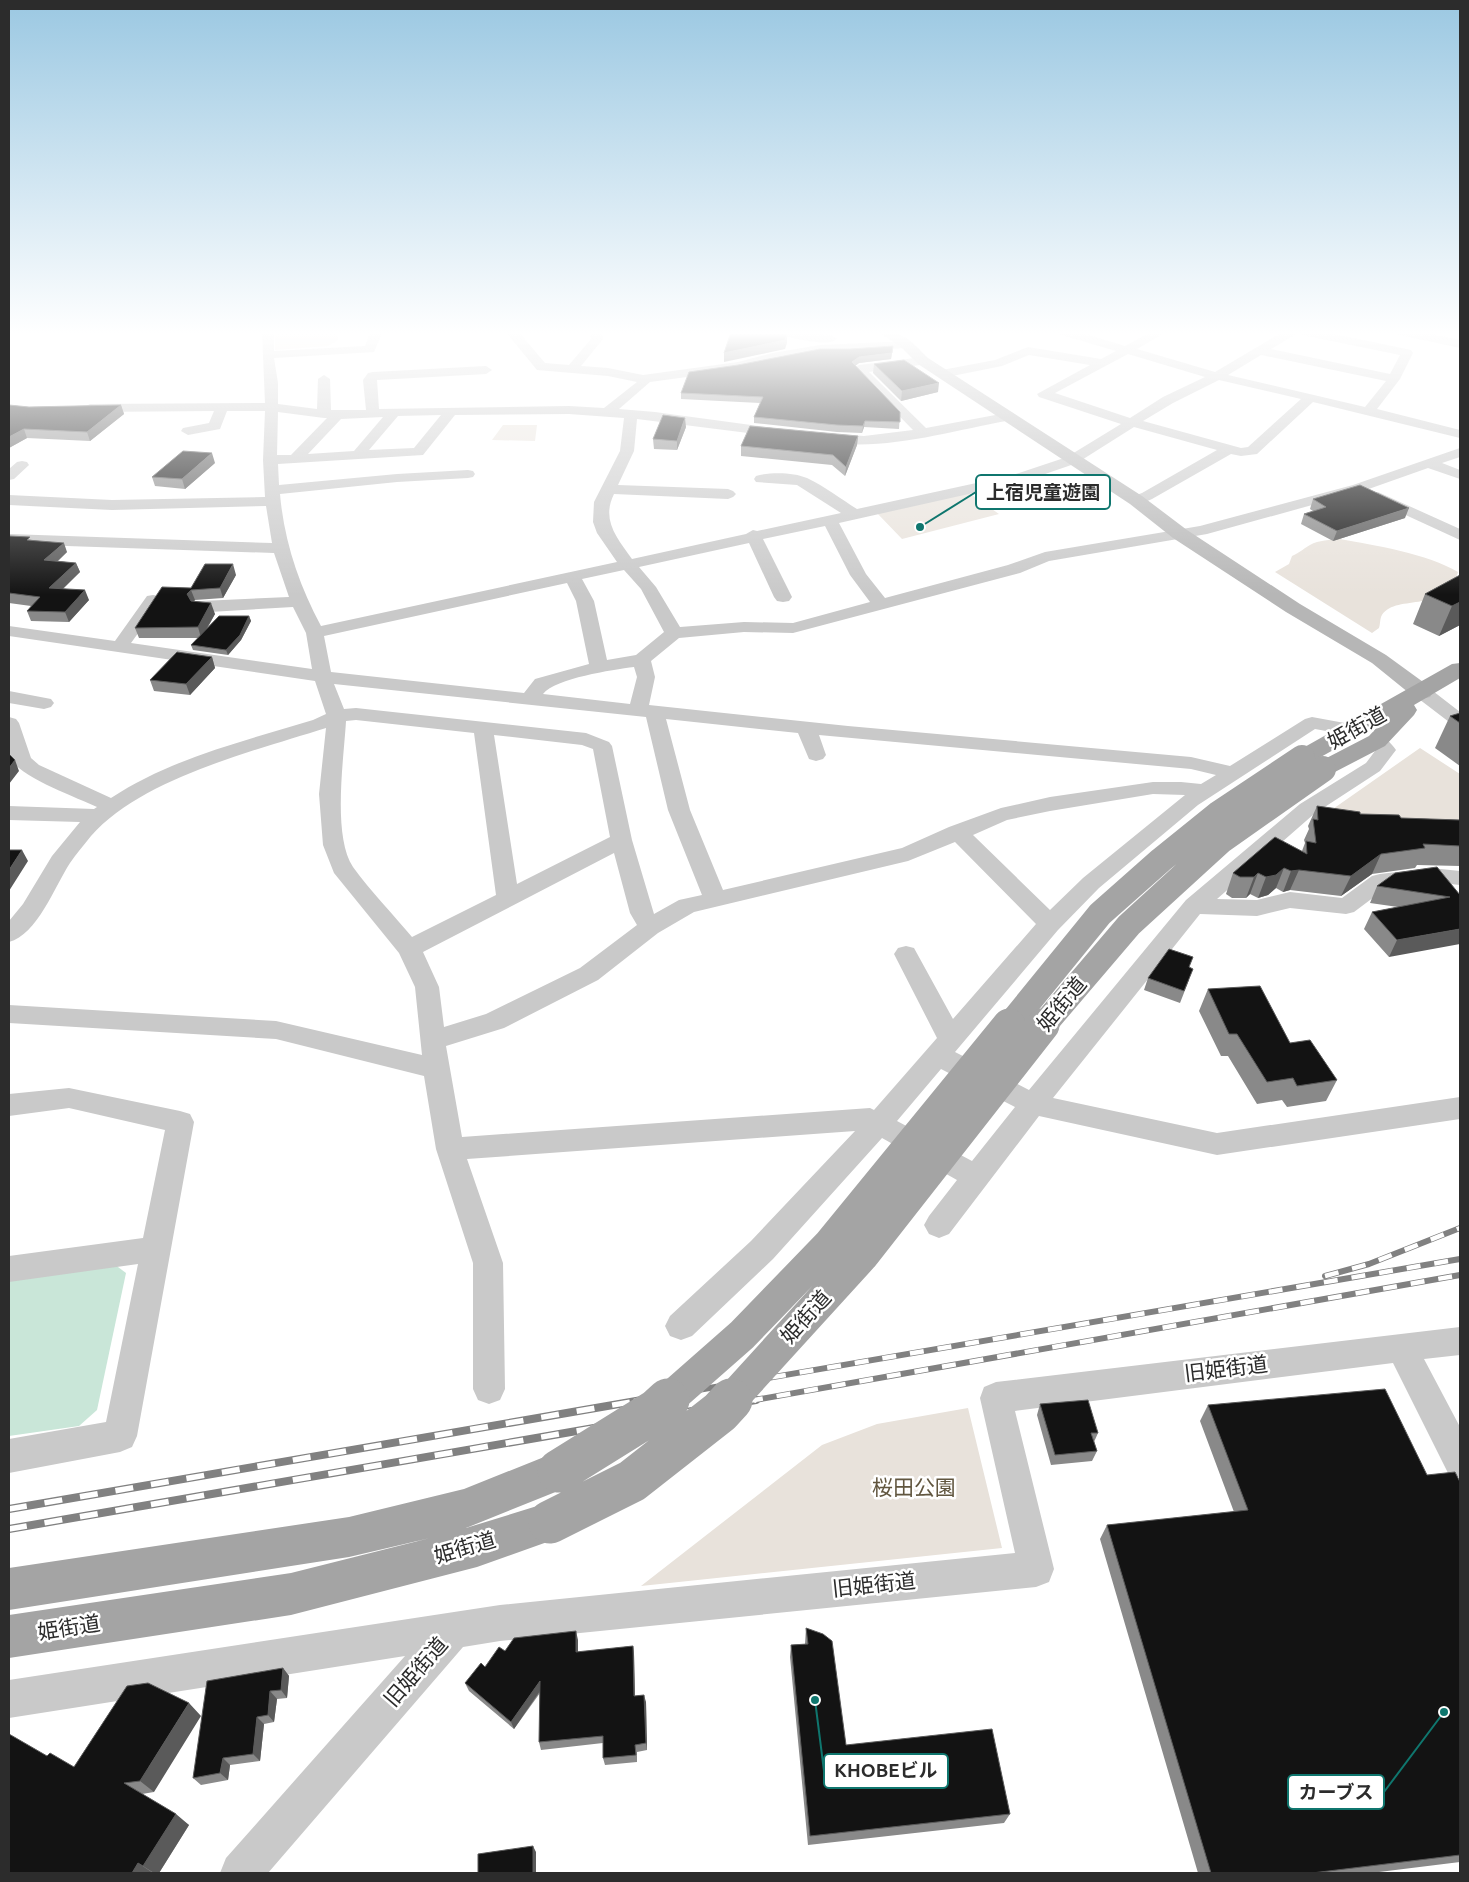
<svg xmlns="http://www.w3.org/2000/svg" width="1469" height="1882" font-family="Ubuntu,'Noto Sans JP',sans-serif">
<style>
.green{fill:#e8e2db}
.water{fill:#c9e6d8}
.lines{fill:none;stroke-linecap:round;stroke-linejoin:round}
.street{fill:#c9c9c9;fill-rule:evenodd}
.secondary{fill:#b6b6b6;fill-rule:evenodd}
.primary{fill:#a4a4a4;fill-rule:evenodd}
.rail-far1-casing{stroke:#818181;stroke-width:6}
.rail-casing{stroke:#818181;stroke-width:8}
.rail-far1{stroke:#fff;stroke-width:4.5;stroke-dasharray:14;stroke-linecap:butt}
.rail{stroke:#fff;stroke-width:5.5;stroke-dasharray:18;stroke-linecap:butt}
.primary-bridge-far2{stroke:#a4a4a4;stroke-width:26}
.primary-bridge-far1{stroke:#a4a4a4;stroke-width:33}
.primary-bridge{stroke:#a4a4a4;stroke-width:43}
.wall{fill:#898989}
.shaded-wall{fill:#5a5a5a}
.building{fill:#131313;stroke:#5a5a5a}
.labels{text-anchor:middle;stroke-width:5;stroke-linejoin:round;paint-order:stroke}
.near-street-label{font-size:21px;fill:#2c2c2c;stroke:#fff}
.near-park-label{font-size:21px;fill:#61563f;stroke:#fff}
.leader{fill:none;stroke:#0f766e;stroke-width:2}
.callout-dot{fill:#0f766e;stroke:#fff;stroke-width:2}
.callout{fill:#fff;stroke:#0f766e;stroke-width:2}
.callout-label{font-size:19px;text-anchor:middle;font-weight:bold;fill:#2c2c2c}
</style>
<rect width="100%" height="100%" fill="#fff"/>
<!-- green -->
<path class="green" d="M275,331H338V340L328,346L275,350Z
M503,425H537L535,441L492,440Z
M969,493L999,514L902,539L877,513Z
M1340,539C1374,545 1428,554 1458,572C1444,616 1393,592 1381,617C1380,620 1380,625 1379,628L1372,633L1275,572L1289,564L1292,556C1301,552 1304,548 1310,545C1319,540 1330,540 1340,539Z
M1420,748L1460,774V834L1320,818Z
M968,1408L1002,1548L641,1586L822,1445L877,1424Z"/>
<!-- water -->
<path class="water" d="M114,1264L126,1273L97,1410L79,1426L9,1436V1278Z"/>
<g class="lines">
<!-- street -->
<path class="street" d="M262,331H274V351L365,346L371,331H383L374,352L274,358L278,383V404L317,409L318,379L324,375L330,379L331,410H366L363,380L368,373L373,372L486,366L492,370L486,374L377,380L379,409L569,406L604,408L637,382L608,376L537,370L505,331H518L545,363L569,365L591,339L590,331H602L603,339L581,366L608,368L643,375L738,362L773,353L820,345L910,341L912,344L906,348L820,353L774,361L738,370L650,382L619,409L655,412L780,429L787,433L780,437L637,419L634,451L618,485L728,489L733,491L736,494L733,497L728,499L614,494C601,520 617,538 632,559L746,534L753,530L757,531L841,513L797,485L756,482L754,479L756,476C770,472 793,472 807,478C824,486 841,499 857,509L1013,475L1067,457L1121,424L1039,397L1037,394L1090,365L1029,355L1002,366L942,378L936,374L942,370L995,360L1028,347L1101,359L1116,351L1058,334L1056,331H1076L1125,346L1153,331H1168L1137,349L1215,372L1284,331H1320L1411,350L1413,353L1400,379L1377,409L1460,430V438L1313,402L1257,454L1241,456L1231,454L1152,499C1145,502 1139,505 1131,503L1128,500L1131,497L1142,493L1217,450L1134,427L1077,463L1022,482L839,523L866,574L885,598L1008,565L1045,552L1200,526L1353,485L1460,448V457L1442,463L1460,470V479L1428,468L1363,491L1207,534L1049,561L1020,573L793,633L744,632L679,638L651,661L655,677L649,705L848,726L1191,757L1230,766L1305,719L1312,717L1361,726L1364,730L1361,734L1354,736L1315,729L1198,805L1099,888L1058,930L955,1052L1029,1090L1186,900L1300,804L1366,763L1375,751L1367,741L1370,737C1382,734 1389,740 1396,750L1380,771L1314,814L1217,899L1257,900L1290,892L1342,898L1372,876L1380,874L1431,868L1460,871V885L1431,882L1386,888L1354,912L1346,914L1290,908L1257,916L1200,914L1053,1098L1217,1133L1460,1097V1119L1217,1155L1039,1116L949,1234L939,1238L929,1234L924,1225L929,1216L957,1180L882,1138L773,1259L692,1336L681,1340L670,1336L665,1326L670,1316L751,1241L855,1131L467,1159L503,1263L505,1389L500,1400L489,1404L478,1400L473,1389V1263L436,1149L424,1076L276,1039L9,1023V1005L276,1021L422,1055L415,987L399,953L334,873L323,845L319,794L326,728C254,751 142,778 91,836C84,845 76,854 70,863C55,886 37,935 9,942V921L23,904L52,856L80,822L9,820V806L94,809L97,807C78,798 20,777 12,760C6,748 9,730 9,717L16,719L19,723L31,758L39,765L111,798C172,758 244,741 313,720L326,714L315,681L9,636V626L115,641L147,596L153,595L159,596L162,600L131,643L312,669L306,633L293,607L210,612L195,610L192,606L195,602L201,601L289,597L274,553L9,544V534L272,543L266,506L112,510L9,505V495L112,500L265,497L263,460L265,411H227L220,429L188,435L181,431L183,428L209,423L214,411L90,412L83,408L90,404L265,403ZM1298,333L1302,335L1400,355L1390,374L1271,349ZM1128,354L1205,377L1163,397L1130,418L1055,393ZM1261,355L1386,381L1365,407L1228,375ZM1219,380L1301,399L1248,447L1241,448L1143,421L1173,403ZM278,412L324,418H327L291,455H277ZM569,414L624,418L620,451L594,502L593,522L597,533L617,562L321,626C299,585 284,541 280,494L397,482L468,478L473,477L475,474L473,471L468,470L397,474L279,485L278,464L423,455L455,415ZM441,415L414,448L369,450L398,416ZM383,417L354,451L308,454L341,419ZM825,526L850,575L870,602L793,623L744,622L680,627L656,587L639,567L749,543L774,597L777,601L783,602L789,601L792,597L763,539ZM624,570L641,589L664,632L636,655L607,660L594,601L582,579ZM567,583L576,601L589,664L535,679L524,693L331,672L324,636ZM634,667L637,677L630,704L543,694C556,678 612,670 634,667ZM334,684L646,717L668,810L702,895L679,900L654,914L632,840L612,746L609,742L586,733L356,708L344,709ZM666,719L798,733L809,759L816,761L823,759L826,755L819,735L1191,769L1216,775L1201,784L1181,782H1153L1050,797L1001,808L949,827L902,848L723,890L690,810ZM356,720L474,733L496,895L412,937C393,914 371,892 353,867C332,835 344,758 346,721ZM494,735L582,745L593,749L610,837L517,884ZM1153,794L1185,795L1083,878L1050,910L973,835L1007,820L1050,811ZM955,842L1036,924L953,1019L914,948L906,946L898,948L894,954L937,1038L874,1110L870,1108L462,1137L446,1046L504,1028L598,980L658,933L694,912L908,861ZM614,853L630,913L637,925L580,968L486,1014L444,1027L439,987L423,952ZM941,1069L1015,1107L972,1161L897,1121Z
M775,331L831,335L837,339C828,348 789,337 777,334Z
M1394,331H1418L1460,340V348L1400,335Z
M923,357L929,361L927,364L869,372L926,428L1006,413L1013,417L1006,421C951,431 875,454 820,440L818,437L825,433L864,436L913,430L853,369L859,365Z
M22,461L27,462L29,465L14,479L9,480V469L17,462Z
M1378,492L1460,529V540L1373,500L1370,497L1373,494Z
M1422,686L1429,688L1460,712V727L1453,725L1415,696L1413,692L1415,688Z
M9,691L51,699L54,703L51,707L44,709L9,703Z
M69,1088L180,1111L190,1114L194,1122L137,1436L132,1447L120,1452L9,1473V1439L106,1422L138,1264L9,1282V1256L143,1238L165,1130L69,1108L9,1116V1094Z
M1460,1327V1355L1424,1359L1460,1427V1478L1448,1473L1393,1363L1015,1411L1054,1569L1049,1582L1036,1587L500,1641L463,1647L268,1873H220L226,1858L405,1656L9,1718V1680L500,1605L1015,1553L980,1398L984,1387L996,1382Z"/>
<!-- secondary -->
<path class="secondary" d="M877,331C904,331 910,340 928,358L1142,496L1187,530L1300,604L1386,655L1430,687L1433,692L1430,697L1422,699L1414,697L1372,663L1286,612L1173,538L1130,504L918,364L901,347Z"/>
<!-- primary -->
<path class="primary" d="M1460,663V678L1414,705L1417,710L1414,715L1385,746L1331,774L1323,776L1315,774L1311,769L1315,764L1369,736L1380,724L1310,763L1302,765L1294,763L1290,758L1294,753L1452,664Z
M559,1451L573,1457L579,1471L573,1485L466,1528L550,1502L564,1508L570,1522L564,1536L477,1567L291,1615L9,1658V1615L291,1573L430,1538L349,1557L9,1610V1568L349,1517L464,1489Z"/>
<!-- rail-far1 casing -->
<g class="rail-far1-casing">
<path id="rail-far1" d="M1325,1276L1369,1264L1460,1228
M634,1401L1460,1259
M749,1401L1460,1275"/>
</g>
<!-- rail casing -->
<g class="rail-casing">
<path id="rail" d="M9,1509L642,1400
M9,1529L756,1400"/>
</g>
<!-- rail-far1 -->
<use href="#rail-far1" class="rail-far1"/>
<!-- rail -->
<use href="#rail" class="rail"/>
<!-- primary-bridge-far2 -->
<path class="primary-bridge-far2" d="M1008,1027L1100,914L1161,860L1218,814L1302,758
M1042,1027L1129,925L1222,840L1323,769"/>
<!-- primary-bridge-far1 -->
<path class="primary-bridge-far1" d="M667,1401L742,1335L830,1244L1009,1025
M730,1401L862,1256L1043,1025"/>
<!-- primary-bridge -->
<path class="primary-bridge" d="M559,1471L657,1410L668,1400
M550,1522L632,1481L720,1412L731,1400"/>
</g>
<!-- wall -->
<path class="wall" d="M893,346L891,359L859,363L855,366L900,412L899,429L864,427L862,433L837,432L754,423V417L760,403L681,399V393L738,365L850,349Z
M874,364L938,392L901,401L873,373Z
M9,405L29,407L121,405L124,414L90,441L27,438L9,448Z
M686,427L677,450L654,449L653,439Z
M858,436L857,445L845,476L832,465L741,456V446Z
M215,463L185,489L155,486L152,477Z
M1313,499L1405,518L1333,541L1301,524L1304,514L1313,511L1310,509Z
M9,536L32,540L67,552L58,561L76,563L80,572L63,589L89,600L69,622L31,621L27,611L31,606L9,603Z
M236,575L223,598L195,600L194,601L215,614L207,629L249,616L251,621L241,640L228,655L193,650L191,645L198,638H139L135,628L191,588Z
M1460,575V625L1439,636L1413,624L1425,594Z
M212,657L215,668L190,695L154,691L150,680Z
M1460,713V766L1435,748L1450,716Z
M1317,806L1360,814L1401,818L1460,820V866L1417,865L1415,868L1372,874L1341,896L1290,890L1283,892L1276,888L1268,895L1258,898L1250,894L1246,898H1232L1226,894L1233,873L1302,851L1305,843L1304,840L1309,829L1308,826Z
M1377,886L1460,895L1389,957L1364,929L1372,912L1398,907L1370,903Z
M1189,967V980L1180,1003L1144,990L1148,978Z
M1208,989L1290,1043L1337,1080L1326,1101L1287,1107L1282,1100L1257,1104L1228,1056H1221L1199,1011Z
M1040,1404L1098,1433L1094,1442L1097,1451L1092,1461L1051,1465L1037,1415Z
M1208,1405L1427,1475L1460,1482V1862L1371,1873H1198L1100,1539L1107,1525L1234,1512L1200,1421Z
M806,1628L846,1745L1010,1814L1004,1823L808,1845L790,1657L791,1645L805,1644Z
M578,1640V1652L633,1646L634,1654L635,1696L646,1702L647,1750L637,1752V1762L605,1765L603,1758V1743L541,1750L539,1742L540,1693L514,1729L469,1691L465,1683L505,1651Z
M283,1668L289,1676L287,1698L277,1699L274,1722L264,1724L260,1761L230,1765L228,1780L201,1785L193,1778Z
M127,1686L154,1792L142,1794L189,1825L159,1873H9L47,1756L74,1767Z"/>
<!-- shaded-wall -->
<path class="shaded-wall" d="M787,334V343L785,349L724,362V353Z
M892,353L891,359L859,363L851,369L852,362L859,357Z
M939,383L938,392L901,401L902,391Z
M121,405L124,414L90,441L87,432Z
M685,418L686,427L677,450V441Z
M865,421L864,427L862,433L863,426Z
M24,429L27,438L9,448V437Z
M858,436L857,445L845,476L846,467Z
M212,453L215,463L185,489L182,479Z
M1409,508L1405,518L1333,541L1337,531Z
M64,543L67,552L48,570L44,560Z
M76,563L80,572L53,598L49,588Z
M233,564L236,575L223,598L220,588Z
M85,590L89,600L69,622L65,612Z
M191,590L195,600L190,605L187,594Z
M1460,602V625L1439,636L1452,606Z
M211,603L215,614L201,638L198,627Z
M249,616L251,621L241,640L228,655L226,650Z
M212,657L215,668L190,695L186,684Z
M15,760L19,771L9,784V768Z
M22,850L28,861L9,891V870Z
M1381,854L1372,874L1341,896L1351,876Z
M1284,868L1276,888L1268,895L1258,898L1266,877Z
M1299,870L1290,890L1283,892L1291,871Z
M1258,873L1250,894L1246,898L1254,877Z
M1460,929V944L1389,957L1397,940Z
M576,1631L578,1640V1660L576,1652Z
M633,1646L634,1654L635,1703L634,1696Z
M283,1668L289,1676L287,1698L281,1690Z
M540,1681L542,1688L514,1729L511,1722Z
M270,1691L277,1699L274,1722L268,1715Z
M644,1695L646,1702L647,1750L646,1743Z
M189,1703L201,1716L154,1792L140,1781Z
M257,1717L264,1724L260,1761L253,1754Z
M223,1758L230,1765L228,1780L220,1773Z
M176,1814L189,1825L159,1873H154L143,1866Z
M533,1846L536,1852V1873H533Z
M138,1863L153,1873H132Z"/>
<!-- building -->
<path class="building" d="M731,332L787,334L785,340L724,353Z
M893,346L892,353L859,357L852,362L900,412V422L865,421L863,426L837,425L754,417L763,397L681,393L689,372L738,365L820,349H850Z
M904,360L939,383L902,391L874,364Z
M9,405L29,407L121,405L87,432L24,429L9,437Z
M663,415L685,418L677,441L653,439Z
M750,426L858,436L846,467L833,455L741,446Z
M183,451L212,453L182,479L152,477Z
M1360,485L1409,508L1337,531L1304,514L1326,507L1313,499Z
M9,536L30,537L27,540L64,543L44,560L76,563L49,588L85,590L65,612L27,611L40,597L9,593Z
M205,564H233L220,588L191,590L187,594L191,601L211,603L198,627L135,628L162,587L191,588Z
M1460,575V602L1452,606L1425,594Z
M219,616H249L240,635L226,650L191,645Z
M177,652L212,657L186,684L150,680Z
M1460,713V723L1450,716Z
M9,754L15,760L9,768Z
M1317,806L1360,812V814L1399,815L1401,818L1460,820V846L1423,844L1425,848L1381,854L1351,876L1299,870L1291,871L1284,868L1276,875L1266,877L1258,873L1254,877H1240L1233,873L1275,837L1307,854L1306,841L1316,843L1313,819L1318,820Z
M9,850H22L9,870Z
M1437,867L1460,895V929L1397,940L1372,912L1450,897L1377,886L1395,873Z
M1169,949L1193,957L1189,967L1193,969L1184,991L1148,978Z
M1260,986L1290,1043L1310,1040L1337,1080L1297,1086L1293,1078L1267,1082L1237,1034H1229L1208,989Z
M1385,1389L1427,1475L1455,1472L1460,1482V1855L1312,1873H1211L1107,1525L1248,1510L1208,1405Z
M1088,1400L1098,1433H1091L1097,1451L1055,1455L1040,1404Z
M806,1628L823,1634L832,1641L846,1745L992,1729L1010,1814L810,1836L791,1645L808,1644Z
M576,1631V1652L633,1646L634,1696L644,1695L646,1743L635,1745L636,1755L603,1758V1736L539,1742L540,1681L511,1722L465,1683L481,1663L485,1667L499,1647L505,1651L514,1638Z
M283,1668L281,1690L270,1691L268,1715L257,1717L253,1754L223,1758L220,1773L193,1778L207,1681Z
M148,1683L189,1703L140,1781L124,1783L176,1814L143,1866L138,1863L132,1873H9V1734L47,1756L50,1753L74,1767L127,1686Z
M533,1846V1873H478V1854Z"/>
<!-- sky -->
<linearGradient id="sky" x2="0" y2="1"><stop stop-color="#9bc8e2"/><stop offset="0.56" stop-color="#fff"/><stop offset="1" stop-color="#fff" stop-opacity="0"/></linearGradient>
<rect width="1469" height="595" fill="url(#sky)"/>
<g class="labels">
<!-- near-street labels -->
<g class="near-street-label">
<text transform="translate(1357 728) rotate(-29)" y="7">姫街道</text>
<text transform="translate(1062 1004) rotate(-50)" y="7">姫街道</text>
<text transform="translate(806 1317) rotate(-48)" y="7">姫街道</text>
<text transform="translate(1226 1369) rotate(-7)" y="7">旧姫街道</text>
<text transform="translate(465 1548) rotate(-16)" y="7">姫街道</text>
<text transform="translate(874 1585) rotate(-6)" y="7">旧姫街道</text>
<text transform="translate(69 1628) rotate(-9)" y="7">姫街道</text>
<text transform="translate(416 1672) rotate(-49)" y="7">旧姫街道</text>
</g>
<!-- near-park labels -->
<g class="near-park-label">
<text x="914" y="1495">桜田公園</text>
</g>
</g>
<!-- callouts -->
<path class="leader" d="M920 527L976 492M815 1700L824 1771M1444 1712L1384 1792"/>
<g class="callout-dot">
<circle cx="920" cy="527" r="5"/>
<circle cx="815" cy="1700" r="5"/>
<circle cx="1444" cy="1712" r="5"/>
</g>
<g class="callout">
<rect x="976" y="475" width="134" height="34" rx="5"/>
<rect x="824" y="1754" width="124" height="34" rx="5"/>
<rect x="1288" y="1775" width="96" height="34" rx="5"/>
</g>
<g class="callout-label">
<text x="1043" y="499">上宿児童遊園</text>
<text x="886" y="1777">KHOBEビル</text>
<text x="1336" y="1799">カーブス</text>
</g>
<!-- border -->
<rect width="1469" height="1882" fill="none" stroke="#2c2c2c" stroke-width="20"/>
</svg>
